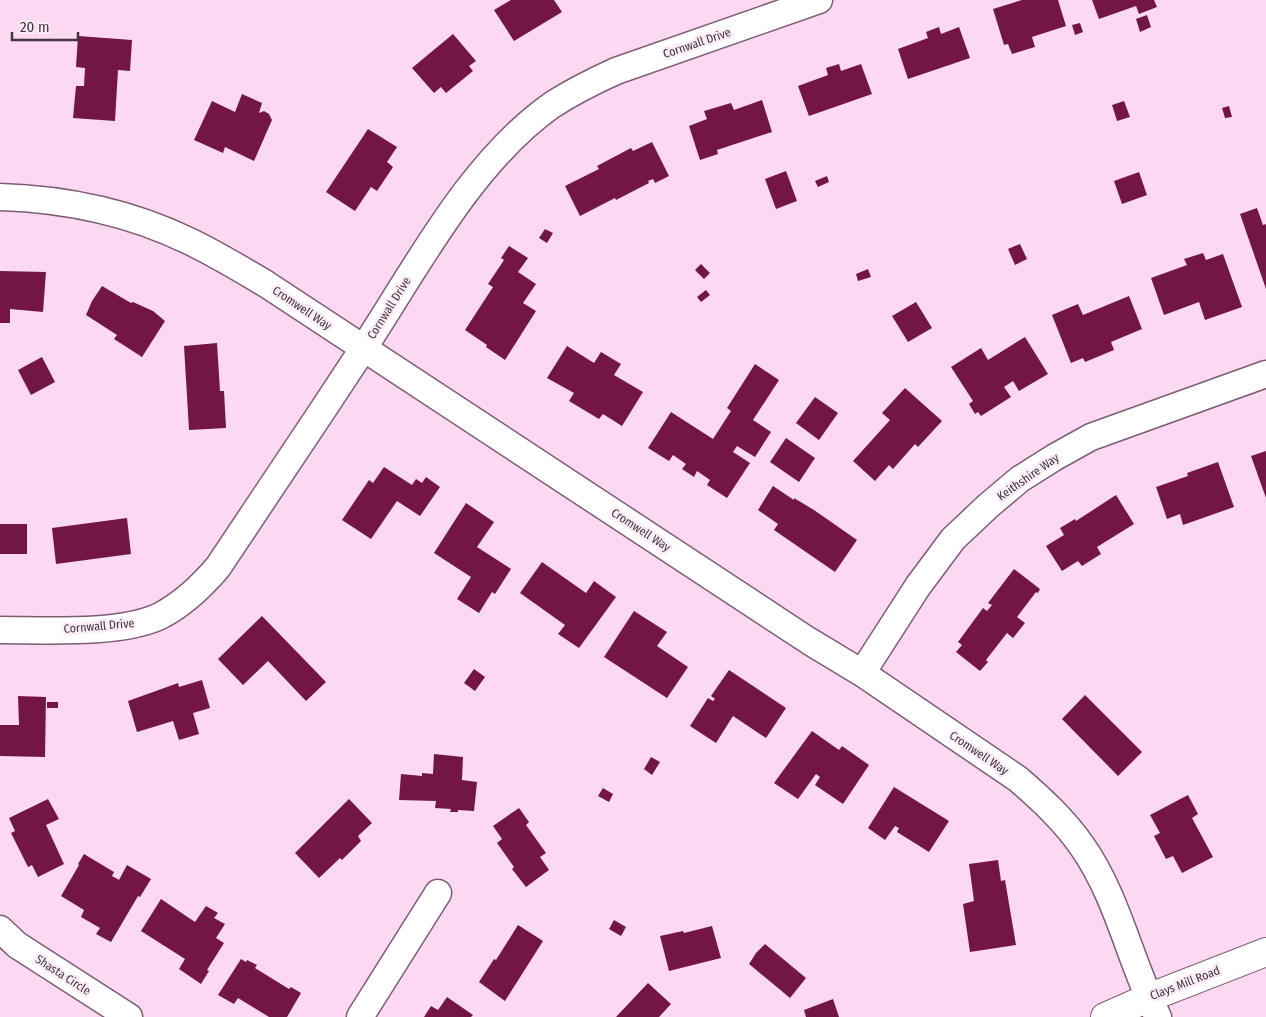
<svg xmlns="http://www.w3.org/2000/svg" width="1266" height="1017" font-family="'Fira Sans Condensed',sans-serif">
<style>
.building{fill:#731645}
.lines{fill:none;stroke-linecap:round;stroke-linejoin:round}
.minor-casing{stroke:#7c5d74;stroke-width:29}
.major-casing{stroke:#7c5d74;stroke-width:30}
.minor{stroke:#fff;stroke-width:26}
.major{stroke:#fff;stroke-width:28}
.labels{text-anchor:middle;stroke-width:5;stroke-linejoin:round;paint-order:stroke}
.street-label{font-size:12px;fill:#433540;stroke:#fbedf7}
</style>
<rect width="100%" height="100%" fill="#fcd8f3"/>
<!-- building -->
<path class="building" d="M511,0H554L562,12L514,41L494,10Z
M1022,0H1058L1066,26L1032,37L1035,47L1012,54L1008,44L1004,45L993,9Z
M1092,0H1154L1157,7L1139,14L1136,6L1099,19Z
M1147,15L1151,27L1140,32L1136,19Z
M1080,23L1083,32L1075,35L1072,25Z
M939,27L941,34L959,27L970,58L908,79L898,49L928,38L926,32Z
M453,34L476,61L469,66L473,71L446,93L441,87L434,93L412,68Z
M78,36L132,40L130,71L118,70L115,121L73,118L76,86H84L85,68L76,67Z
M839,64L841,71L861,64L872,94L809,116L798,86L828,75L826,68Z
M242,94L262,103L259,113L264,111L269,114L272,120L254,161L225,147L223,153L194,140L212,101L235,112Z
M762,100L772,132L717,150L718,154L700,160L689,126L707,119L704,111L731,103L734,110Z
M1124,101L1130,117L1117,121L1112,105Z
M1229,106L1232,117L1225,118L1222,108Z
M368,129L397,147L387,162L393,167L377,191L371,187L355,211L326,192Z
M652,142L669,176L655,183L653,179L648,181L649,183L616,200L615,198L580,216L565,186L599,169L597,166L631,148L633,151Z
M786,171L797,201L776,209L765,179Z
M1139,172L1147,195L1122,204L1114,181Z
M827,176L829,182L818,187L815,181Z
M1257,208L1263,225L1266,224V289L1240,214Z
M545,229L553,233L547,243L539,238Z
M1020,244L1027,259L1015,265L1008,249Z
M509,246L528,258L518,272L536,284L523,303L536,311L505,360L486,347L487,345L465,330L493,287L488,284L504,260L501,258Z
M1203,253L1206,260L1223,254L1242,307L1205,320L1199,302L1164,315L1151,278L1187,265L1184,259Z
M701,264L710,273L704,279L695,270Z
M868,269L871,277L858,281L856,274Z
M0,271L46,272L43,312L10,309V323H0Z
M102,286L131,303L133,302L153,311L165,321L142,357L114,339L117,335L86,315L92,301Z
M706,290L710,295L701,302L697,297Z
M1129,296L1142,329L1111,342L1114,350L1085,362L1083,358L1071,363L1052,315L1078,304L1083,315Z
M916,302L932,328L908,342L892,316Z
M1025,337L1048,374L1019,391L1013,381L1004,387L1011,397L981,416L978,412L975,414L969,404L973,401L951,367L981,348L988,360Z
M217,343L220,391H224L226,428L189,430L184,346Z
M567,346L594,363L601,352L621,364L614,375L643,392L622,426L603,414L599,419L569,401L574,393L547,378Z
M42,357L55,382L31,395L18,370Z
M755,364L779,380L753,420L771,432L755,457L737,446L733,452L750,463L727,498L707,485L710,480L697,471L694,477L682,469L686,464L673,455L669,461L648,448L671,412L713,439L731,411L727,408Z
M905,388L942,421L918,447L915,444L893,469L889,465L875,481L853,461L890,420L882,413Z
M815,397L838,413L819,440L796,423Z
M786,438L815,458L799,482L770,462Z
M1266,451V498L1251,456Z
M1218,462L1234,507L1183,525L1180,514L1167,519L1156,487L1188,476L1187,473Z
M384,467L412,485L416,479L422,483L426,477L440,487L420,516L397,501L371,539L342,520L369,480L373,483Z
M773,486L794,500V498L814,510L857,540L835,572L774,530L778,524L758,510Z
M1116,495L1134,524L1097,547L1101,554L1082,566L1078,561L1062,571L1046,546L1064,535L1060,528L1075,519L1076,521Z
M466,503L494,522L477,547L511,569L495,594L492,592L479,613L457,599L471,577L434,553Z
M127,518L131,554L56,564L52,528Z
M0,524H27V554H0Z
M542,562L586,593L594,581L616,597L579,648L558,634L565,625L520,593Z
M1014,569L1040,589L1038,593L1036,592L1017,617L1025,623L1013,638L1007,633L986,660L988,662L980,671L956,652L962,645L958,642L983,608L987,611L992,605L988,603Z
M634,611L667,632L657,646L688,667L667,698L604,657Z
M262,616L326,682L306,701L268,661L243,685L218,659Z
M474,669L485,677L475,691L464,683Z
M729,670L786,708L766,738L733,716L716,743L690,726L708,698L713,701L715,699L711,696Z
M202,680L210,708L193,713L199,734L179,740L173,721L137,732L128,701L178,683L179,687Z
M1085,695L1142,752L1118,776L1062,719Z
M18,696L46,697L45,757L0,756V725H19Z
M47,702H58V708H47Z
M812,731L839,750L842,746L869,765L843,804L815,785L820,777L816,774L798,799L774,783Z
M434,754L463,757L462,780L477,782L474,811L458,810V812H450L451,809L435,808L436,801L399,800L401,774L422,776V773L433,774Z
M651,757L660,762L652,775L644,769Z
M894,787L949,821L929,852L897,832L899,828L895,826L885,840L868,828Z
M603,788L613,794L609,802L598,796Z
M1188,795L1198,814L1192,818L1213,857L1182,873L1173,856L1166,859L1154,836L1160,833L1150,815Z
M48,799L59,819L46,825L64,864L38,877L32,865L28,867L11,833L15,831L9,818Z
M349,799L372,823L358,836L361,841L342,860L340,858L319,878L295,853Z
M519,808L529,822L526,825L546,853L540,857L549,870L526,887L512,869L514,867L497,843L502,839L493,826Z
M84,854L114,872L112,876L119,880L127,865L151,879L140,897L138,896L111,942L96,934L100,928L81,917L84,910L61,896L79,865L78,864Z
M998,860L1001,881L1005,880L1016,945L970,952L963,904L974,901L969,864Z
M161,899L195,922L206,906L218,913L214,918L225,924L216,938L224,943L207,970L209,971L201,984L179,969L185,959L141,931Z
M614,920L626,927L621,936L609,929Z
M518,925L543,941L505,1001L479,982L494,959L496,960Z
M712,926L721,958L669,971L660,936L683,931L684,933Z
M765,944L806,978L790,998L749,964L756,953Z
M241,959L246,962L247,960L257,965L255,968L289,989L291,987L301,993L287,1017H269L238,998L234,1004L218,995Z
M648,983L671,1004L659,1017H616Z
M447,997L473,1015L471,1017H424L431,1006L438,1010Z
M833,999L839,1017H806L804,1010Z"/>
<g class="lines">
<!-- minor casing -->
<g class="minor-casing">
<path id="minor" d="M0,197C65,199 131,213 189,241C216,254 241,269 266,284L809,641L862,673L1018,779C1041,799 1064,820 1082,846C1118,897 1130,962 1158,1017
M0,630C44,630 120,635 160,616C183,604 201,587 218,567C266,495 315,422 363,349C417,267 470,163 552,105C572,92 594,81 616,71L819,0
M862,673L918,586L953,539L988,506L1020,479L1055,457L1091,437L1266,374
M0,929L17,945L129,1017
M360,1017L438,893"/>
</g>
<!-- major casing -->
<g class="major-casing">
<path id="major" d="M1105,1017L1148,998L1266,952"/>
</g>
<!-- minor -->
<use href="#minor" class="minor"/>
<!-- major -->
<use href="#major" class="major"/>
</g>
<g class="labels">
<!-- street labels -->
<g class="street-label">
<text transform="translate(697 43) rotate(-19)" y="4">Cornwall Drive</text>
<text transform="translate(302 308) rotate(34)" y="4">Cromwell Way</text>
<text transform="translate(389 308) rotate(-58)" y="4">Cornwall Drive</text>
<text transform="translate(1028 477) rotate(-35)" y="4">Keithshire Way</text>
<text transform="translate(641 530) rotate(33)" y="4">Cromwell Way</text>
<text transform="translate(99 626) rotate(-5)" y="4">Cornwall Drive</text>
<text transform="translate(979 753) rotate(34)" y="4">Cromwell Way</text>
<text transform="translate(63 975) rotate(33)" y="4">Shasta Circle</text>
<text transform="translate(1185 983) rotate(-21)" y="4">Clays Mill Road</text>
</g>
</g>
<!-- scale -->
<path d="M12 32v8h66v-8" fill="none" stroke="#433540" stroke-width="2.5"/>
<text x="20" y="32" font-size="15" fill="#433540" stroke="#fbedf7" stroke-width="4" paint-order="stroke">20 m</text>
</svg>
